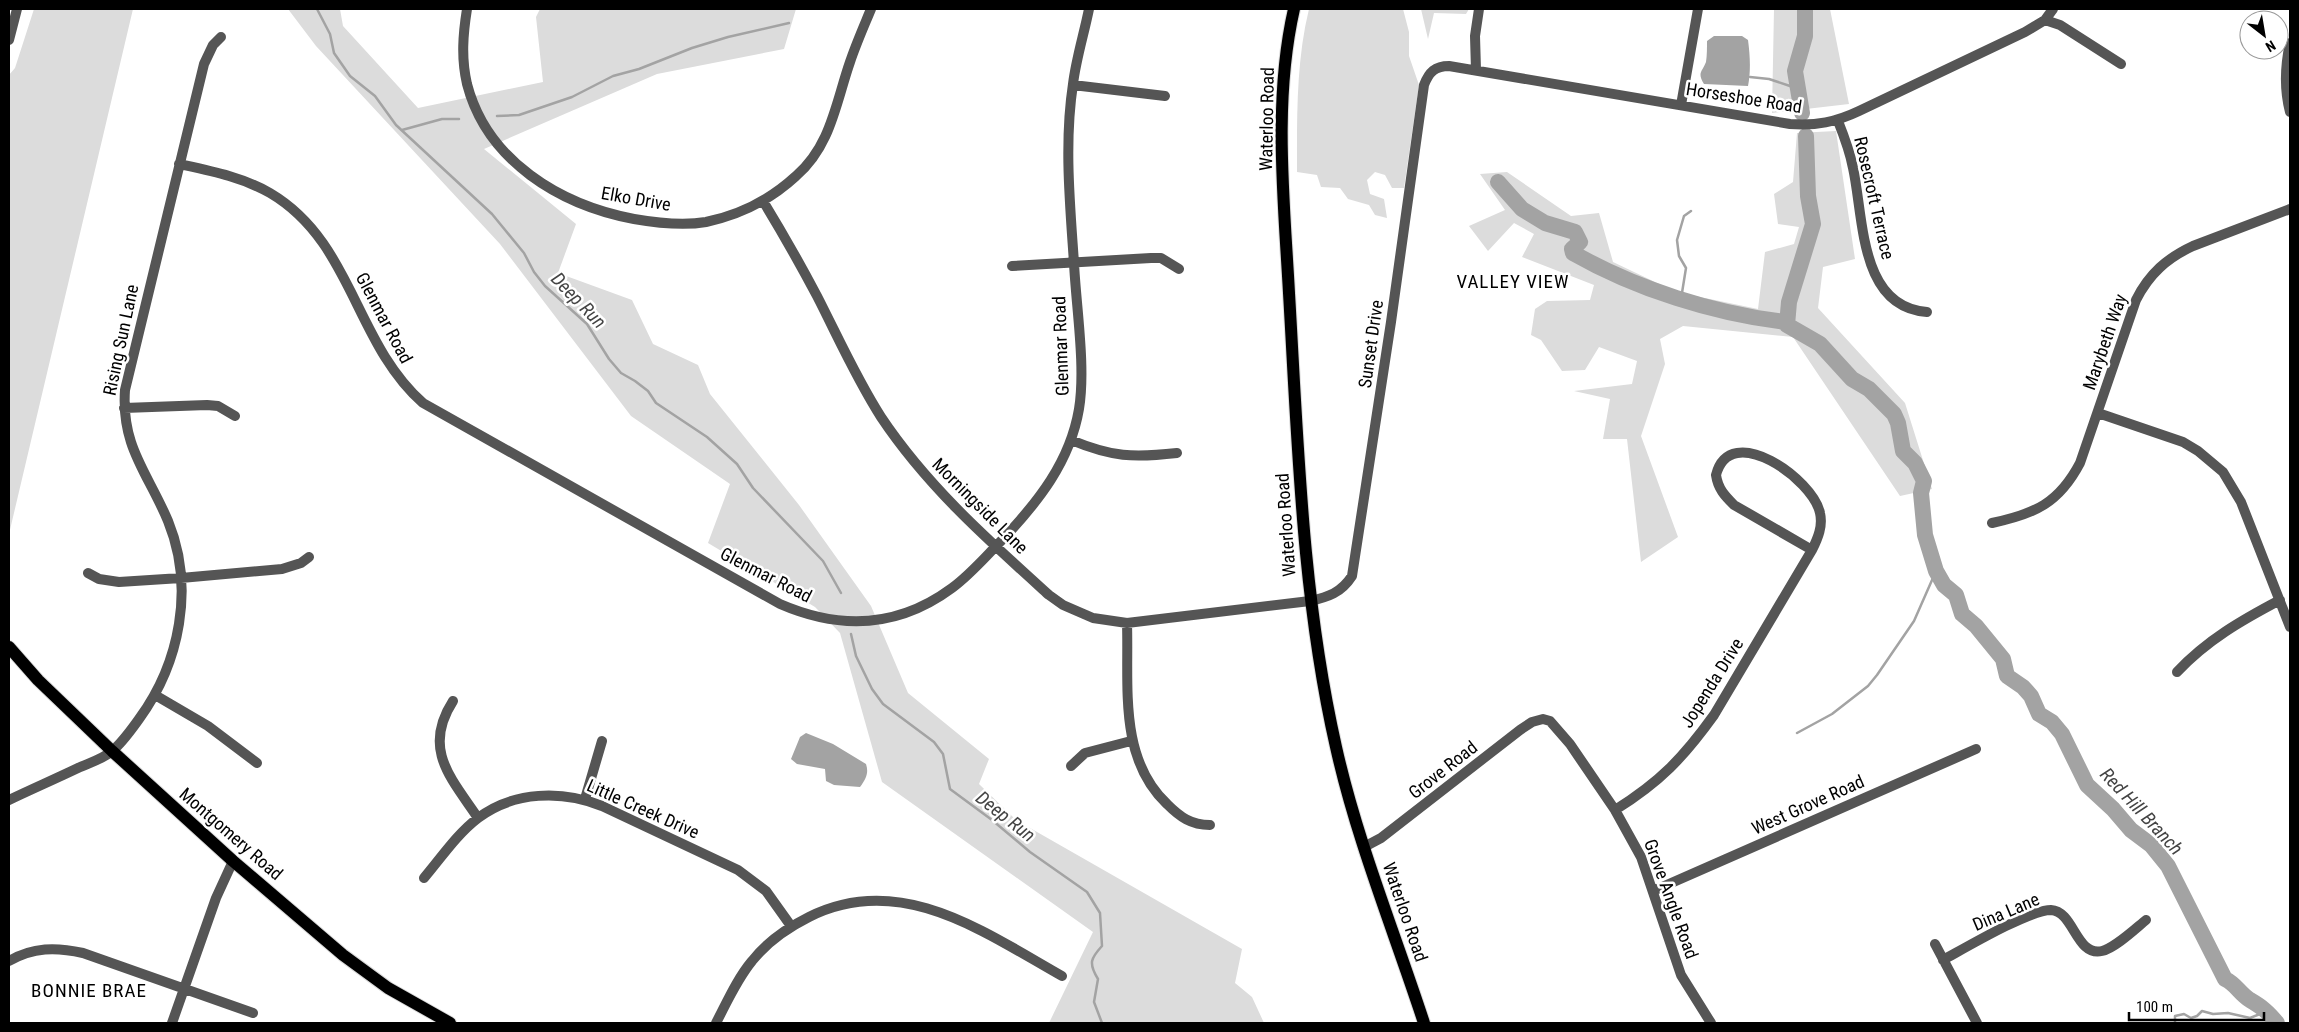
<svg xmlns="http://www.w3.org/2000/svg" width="2299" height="1032" font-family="'Roboto Condensed',sans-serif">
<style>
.green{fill:#dcdcdc}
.water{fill:#a3a3a3}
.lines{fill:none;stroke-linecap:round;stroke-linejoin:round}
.stream{stroke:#a3a3a3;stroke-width:2.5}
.river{stroke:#a3a3a3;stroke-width:16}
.major-casing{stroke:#dbdbdb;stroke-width:14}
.minor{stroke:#555;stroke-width:10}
.major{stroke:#000;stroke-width:12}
.labels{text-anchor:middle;stroke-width:5;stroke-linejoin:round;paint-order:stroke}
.street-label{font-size:18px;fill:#000;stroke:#fff}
.neighbourhood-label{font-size:19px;letter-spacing:1px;fill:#000;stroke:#fff}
.water-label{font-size:19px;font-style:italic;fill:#444;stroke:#fff}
</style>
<rect width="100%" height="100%" fill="#fff"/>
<!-- green -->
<path class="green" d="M34,9H133L9,534V75L15,68Z
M288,9H340L343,26L418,108L543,82L536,17L540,9H796L784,49L657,74L484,149L576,224L558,273L632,300L653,344L698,365L710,394L799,505L871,606L908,693L989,759L979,784L1016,820L1242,949L1235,983L1252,997L1264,1023H1049L1093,932L882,782L840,633L815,607L708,543L730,484L631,416L500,244L316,46Z
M1309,9H1403L1409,32V56L1419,85L1404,188H1392L1385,175L1375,172L1367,180L1370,194L1384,199L1387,218L1375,215L1369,205L1348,199L1340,188L1321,187L1317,175L1297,172C1297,118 1296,62 1309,9Z
M1421,9H1469L1466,14L1434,13L1428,39Z
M1774,9H1830L1849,104L1772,113Z
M1836,131L1855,259L1823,267L1818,308L1905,403L1932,489L1900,496L1793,337L1683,326L1660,339L1665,364L1641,436L1678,537L1641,562L1627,439H1603L1610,399L1574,391L1632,384L1637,361L1599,347L1585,370L1562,371L1541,340L1531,335L1535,309L1547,301L1590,300L1594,285L1522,257L1534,234L1514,223L1488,251L1469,226L1505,210L1480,174L1507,172L1571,216L1599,213L1613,262L1676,292L1758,309L1765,252L1794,244L1799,227L1778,224L1774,194L1793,182L1797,133Z"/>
<!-- water -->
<path class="water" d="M1714,36H1742L1748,40C1750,55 1751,71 1748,86L1704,84C1697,73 1702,72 1706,62C1707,56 1707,47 1707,41Z
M806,733L833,744L866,764C869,773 866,779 860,787L834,785L826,781L825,769L797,764L791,759L800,737Z"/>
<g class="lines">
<!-- stream -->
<path class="stream" d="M317,9L330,34L334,53L350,76L375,96L396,125L492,214L524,253L534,272L545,286L587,324L609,359L621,373L635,381L648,391L656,403L707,437L737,464L753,488L823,561L841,593
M1750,77L1769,79L1790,86H1796
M497,116L519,115L572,97L613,76L639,69L692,48L728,37L789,23
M402,130L442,119H459
M1681,299L1686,268L1679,256L1677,240L1684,216L1691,211
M851,634L856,656L872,689L883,704L934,742L943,754L950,789L992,820L1030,852L1087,892L1100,913L1102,946C1091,958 1088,963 1098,979L1094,1002L1102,1023
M1797,733L1832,714L1868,686L1877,675L1914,621L1936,571
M2175,1023V1016L2184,1014L2191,1018L2197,1016L2202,1011L2213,1014L2228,1013L2250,1018L2260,1014L2270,1015"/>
<!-- river -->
<path class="river" d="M1802,113L1795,71L1805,36V9
M1806,136L1808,196L1813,224L1789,302L1787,325L1820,344L1852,379L1869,389L1894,414L1898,423L1903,451L1915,463L1924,481L1921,493L1925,535L1936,571L1944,585L1956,595L1962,614L1976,626L2003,659L2007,676L2023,687L2031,696L2039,714L2052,722L2062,734L2087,785L2113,809L2131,830L2151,845L2168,866L2225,979C2236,984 2239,993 2250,1000C2262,1007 2268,1012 2277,1023
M1498,182L1522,209L1545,223L1575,232L1580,242L1572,249L1573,253C1636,289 1715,314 1786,322"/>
<!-- major casing -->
<g class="major-casing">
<path id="major" d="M1294,9C1273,101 1284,200 1289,293C1298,446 1302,597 1336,747C1357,841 1394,931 1424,1023
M9,647L38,680L112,751L233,861L343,955L388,988L450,1023"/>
</g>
<!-- minor -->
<path class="minor" d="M467,9C463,34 461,58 467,84C487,161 560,205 634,219C657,223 683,226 706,222C740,215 771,199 796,176C831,146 836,102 850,62C856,44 864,26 871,9
M2045,20L2060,25L2121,64
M9,40L17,9
M2290,43C2285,66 2284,89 2290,112
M1476,70L1475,36L1479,9
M1073,85L1165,96
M1681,105L1698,9
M1838,121C1844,136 1850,152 1853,168C1864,218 1859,307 1927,312
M179,164C211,171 242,177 270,193C353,242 354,342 423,403L780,604C840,630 898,628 952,588C971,574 986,556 1002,540C1038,502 1070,462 1079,409C1086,367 1076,306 1074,263C1070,204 1064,143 1073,84C1076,59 1084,34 1089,9
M763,201C782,232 800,264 817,296C838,337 856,378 881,417C927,486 988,540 1049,595L1063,605L1093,618L1127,623L1310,601C1328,597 1341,593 1352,576L1391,322L1424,85C1429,72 1435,66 1449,66L1790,124C1816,126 1836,122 1859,111L2025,32L2045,20L2053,9
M1012,266L1151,258H1161L1179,269
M124,408L207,405L218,406L235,416
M2098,413L2183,442L2198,451L2223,472L2241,502L2290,627
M1071,440C1112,457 1133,458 1177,453
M1992,523C2035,514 2059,503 2080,463L2136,300C2149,274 2167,258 2193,246L2290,209
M88,573L99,579L119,582L181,578L282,569L301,563L309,557
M1127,623C1129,685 1118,758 1167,804C1180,817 1191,825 1210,825
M2177,672C2207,640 2242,620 2280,600
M155,695L208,726L257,763
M453,701C422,749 451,778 478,818
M1071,766L1085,753L1131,741
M585,799L602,741
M9,800C32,789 55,779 78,768C89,763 103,759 112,751C122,743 131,730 139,719C180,663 195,587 168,521C148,473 121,447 125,390L204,64L213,45L221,37
M1615,810C1660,782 1683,758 1714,715L1812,550C1818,538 1823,526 1820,513C1813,479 1730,420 1716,475C1718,489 1725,496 1734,505L1812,550
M1364,847L1381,838L1520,730L1532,722L1543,719L1550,721L1570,744L1615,810L1641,857L1681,975L1711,1023
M424,878C441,858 457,834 478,818C514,791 562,790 602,806L738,870L766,891L791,926
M1653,891L1976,749
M1935,944L1977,1023
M1943,960C1965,948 2029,910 2051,910C2074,911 2076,957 2102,951C2115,948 2135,929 2146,920
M9,961C33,947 56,947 83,953L253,1013
M172,1023L216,898L233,861
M716,1023C727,1002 737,979 752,961C767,942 787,928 809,917C900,871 984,932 1062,976"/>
<!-- major -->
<use href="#major" class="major"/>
</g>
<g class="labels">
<!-- street labels -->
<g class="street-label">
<text transform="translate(1744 98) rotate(9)" y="6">Horseshoe Road</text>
<text transform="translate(1267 119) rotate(-89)" y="6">Waterloo Road</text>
<text transform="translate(1874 198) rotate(77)" y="6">Rosecroft Terrace</text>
<text transform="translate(636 199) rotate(10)" y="6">Elko Drive</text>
<text transform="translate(384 318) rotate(62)" y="6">Glenmar Road</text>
<text transform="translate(121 340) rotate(-78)" y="6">Rising Sun Lane</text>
<text transform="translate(2105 342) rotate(-71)" y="6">Marybeth Way</text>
<text transform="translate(1371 344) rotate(-82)" y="6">Sunset Drive</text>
<text transform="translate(1061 346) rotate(-92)" y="6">Glenmar Road</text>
<text transform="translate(980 506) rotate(45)" y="6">Morningside Lane</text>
<text transform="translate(1286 525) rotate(-94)" y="6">Waterloo Road</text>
<text transform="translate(766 575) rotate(27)" y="6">Glenmar Road</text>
<text transform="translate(1712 683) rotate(-58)" y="6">Jopenda Drive</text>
<text transform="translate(1443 770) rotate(-38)" y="6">Grove Road</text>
<text transform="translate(1808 805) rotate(-24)" y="6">West Grove Road</text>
<text transform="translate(643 809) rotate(24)" y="6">Little Creek Drive</text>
<text transform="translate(231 834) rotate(41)" y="6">Montgomery Road</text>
<text transform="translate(1671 899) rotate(70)" y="6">Grove Angle Road</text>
<text transform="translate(1405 912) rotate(71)" y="6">Waterloo Road</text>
<text transform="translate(2006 912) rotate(-23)" y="6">Dina Lane</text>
</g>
<!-- neighbourhood labels -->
<g class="neighbourhood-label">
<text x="1513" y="288">VALLEY VIEW</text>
<text x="89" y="997">BONNIE BRAE</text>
</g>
<!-- water labels -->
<g class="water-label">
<text transform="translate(579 300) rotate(46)" y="7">Deep Run</text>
<text transform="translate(2142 811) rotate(47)" y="7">Red Hill Branch</text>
<text transform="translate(1006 816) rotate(38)" y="7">Deep Run</text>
</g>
</g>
<!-- border -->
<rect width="2299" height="1032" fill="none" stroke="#000000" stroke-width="20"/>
<!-- north arrow -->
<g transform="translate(2264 35) rotate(149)"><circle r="24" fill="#ffffff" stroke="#999999"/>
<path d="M0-4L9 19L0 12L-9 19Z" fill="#000000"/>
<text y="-8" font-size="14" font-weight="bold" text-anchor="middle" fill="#000000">N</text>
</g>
<!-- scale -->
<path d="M2129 1012v8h135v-8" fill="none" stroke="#000000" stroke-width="2.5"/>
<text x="2136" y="1012" font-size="15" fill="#000000" stroke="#ffffff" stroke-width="4" paint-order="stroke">100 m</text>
</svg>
